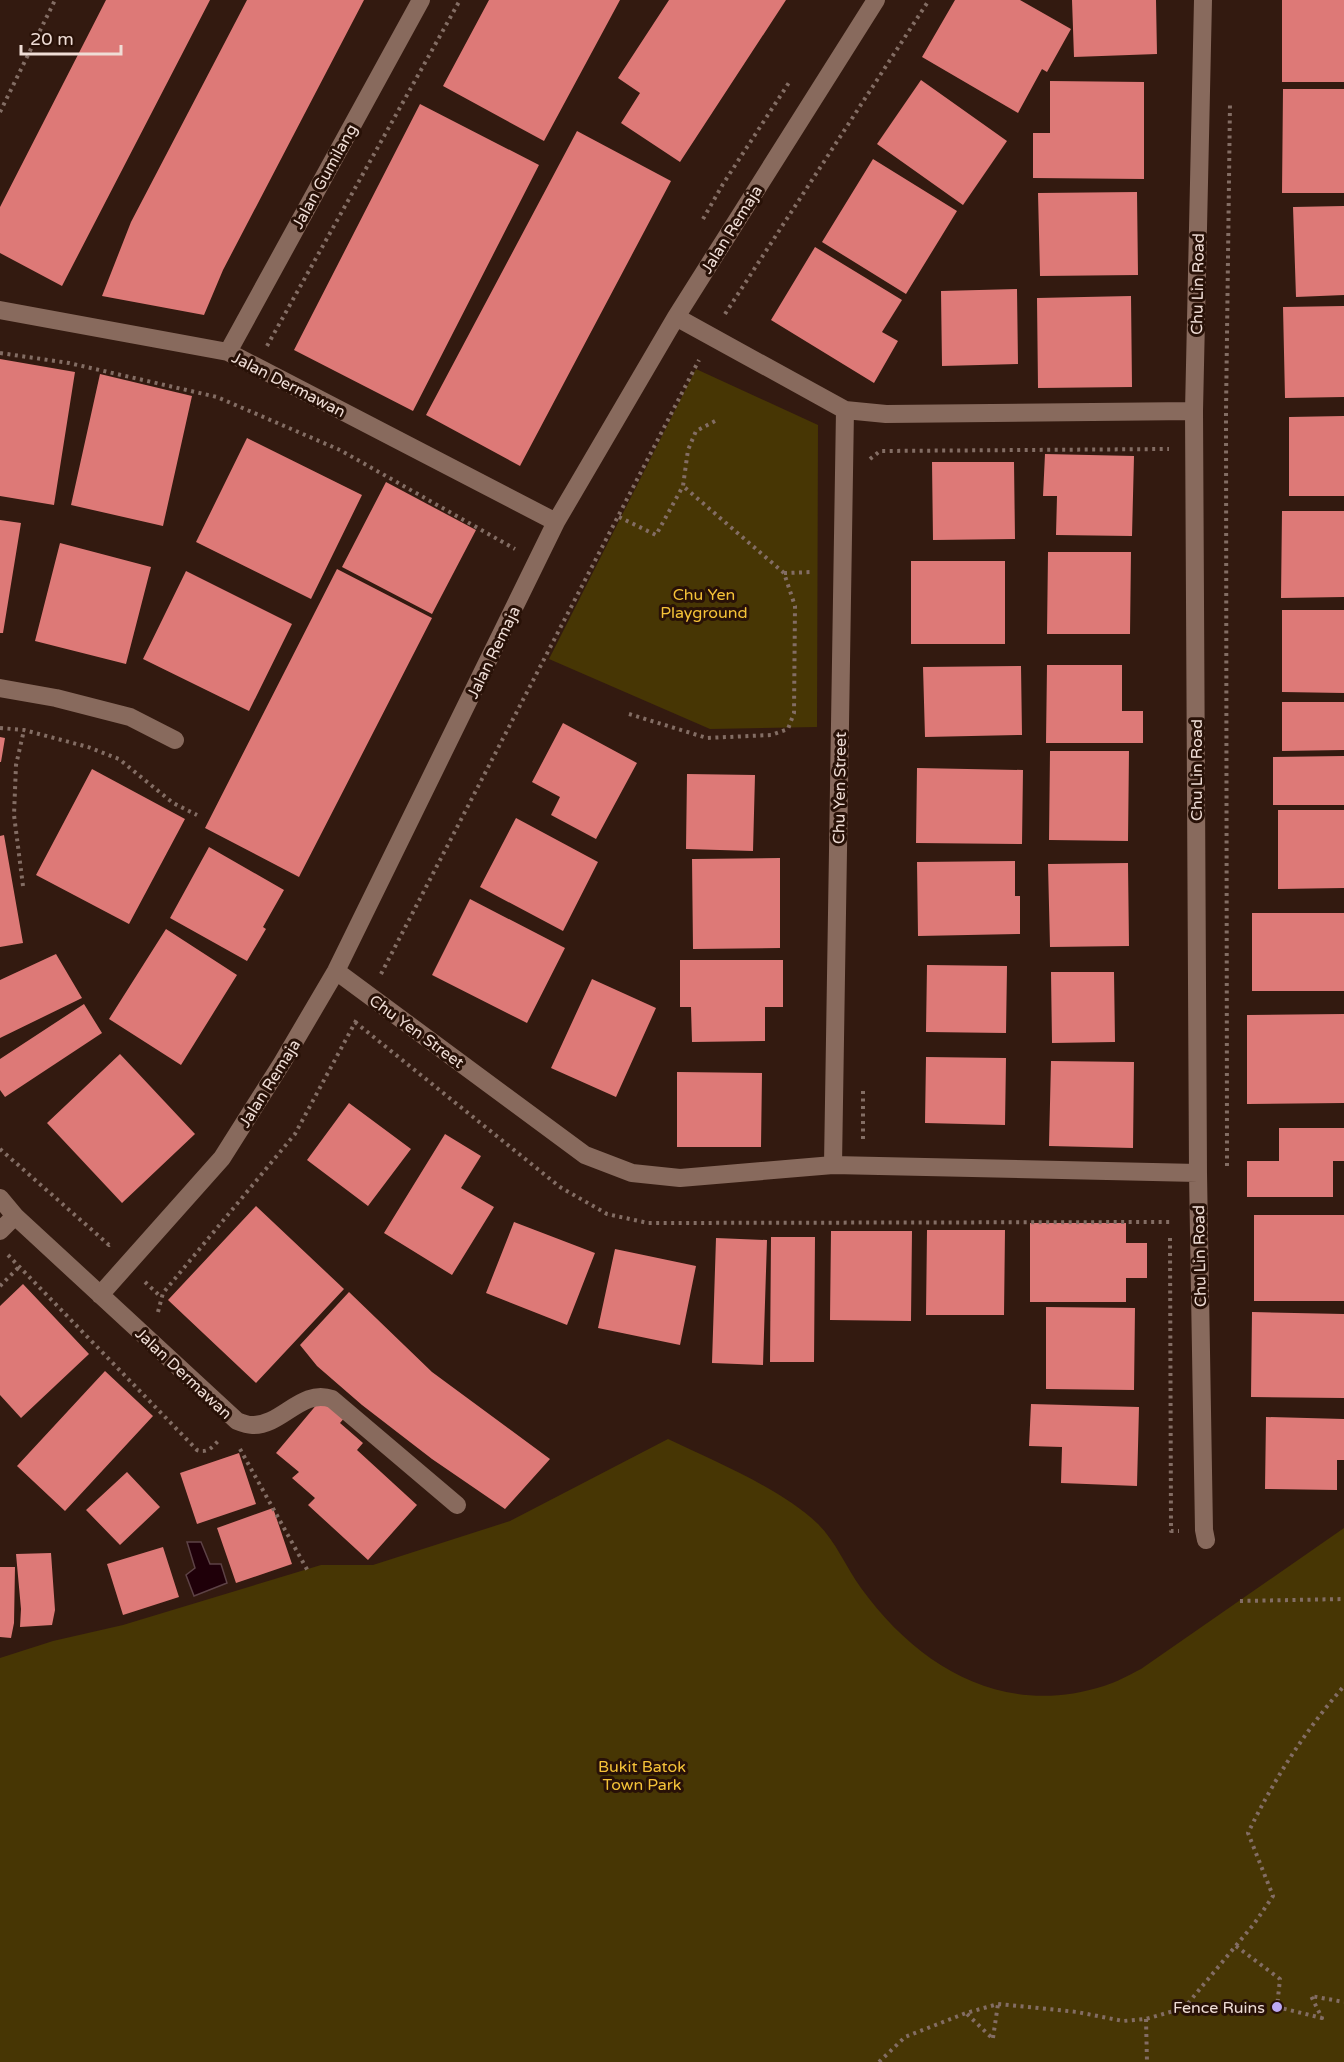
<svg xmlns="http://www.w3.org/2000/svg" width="1344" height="2062" font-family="'Varela Round',sans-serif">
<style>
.green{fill:#473604}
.water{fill:#1f0009;stroke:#5d4246;stroke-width:1.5}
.building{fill:#dd7977}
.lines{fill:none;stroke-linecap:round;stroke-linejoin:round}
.path{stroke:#836d64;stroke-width:4;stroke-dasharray:3 4.5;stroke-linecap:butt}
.minor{stroke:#886a5d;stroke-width:18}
.poi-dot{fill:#bca9f5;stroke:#281107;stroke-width:2}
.labels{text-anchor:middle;stroke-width:6;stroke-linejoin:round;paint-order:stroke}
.street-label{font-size:16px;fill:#efddd6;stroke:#281107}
.park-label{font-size:16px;fill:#f5c238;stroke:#281107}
.poi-label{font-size:16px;fill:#efddd6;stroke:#281107;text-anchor:end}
</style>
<rect width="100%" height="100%" fill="#331a10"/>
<!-- green -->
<path class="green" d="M696,369L818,425L817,727L710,729L549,659Z
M668,1439C716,1462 780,1488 818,1524C836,1542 846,1567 861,1588C919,1668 1004,1718 1104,1686C1117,1682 1129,1675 1141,1669L1344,1528V2062H0V1658L53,1641L123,1625L321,1565H373L510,1521Z"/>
<!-- water -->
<path class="water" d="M187,1542H201L210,1564H221L227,1583L194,1596L186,1575L195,1568Z"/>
<!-- building -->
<path class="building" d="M106,0H210L62,286L0,253V207Z
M247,0H364L223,270L204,315L102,296L131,222Z
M489,0H620L544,141L443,86Z
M669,0H786L680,162L621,123L640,93L618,78Z
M955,0H1020L1071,29L1047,72L1042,69L1018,113L922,57Z
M1072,0H1156L1157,54L1074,57Z
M1282,0H1344V82H1282Z
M921,80L1007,141L963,205L877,144Z
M1050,81L1144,82V179L1033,178V133H1050Z
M1283,89H1344V193H1282Z
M420,104L539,165L413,411L294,350Z
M577,131L671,181L520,466L426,415Z
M873,159L957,211L906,294L822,242Z
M1137,192L1138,275L1040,276L1038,193Z
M1344,206V295L1296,297L1293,207Z
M815,247L902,300L882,332L898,341L874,383L771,320Z
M1017,289L1018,364L942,366L941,291Z
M1131,296L1132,387L1038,388L1037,298Z
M1344,306V397L1285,398L1283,307Z
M0,359L75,372L54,505L0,496Z
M100,374L192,396L163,526L71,505Z
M1344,416V496H1289V417Z
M247,438L362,495L311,599L196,542Z
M1045,454L1134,456L1132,536L1056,535L1057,496H1043Z
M932,462H1014L1015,539L933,540Z
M386,482L476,530L432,614L342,567Z
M1282,511H1344V597L1281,598Z
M0,520L21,523L3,633H0Z
M60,543L151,567L126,664L35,641Z
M1048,552H1131L1130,634H1047Z
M911,561H1005V644H911Z
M337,569L432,618L299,877L205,828Z
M186,571L292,624L249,711L143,659Z
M1282,610H1344V693L1282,692Z
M1047,665H1122V711H1143V743H1046Z
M1021,666L1022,735L925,737L923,667Z
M1282,702H1344V750L1282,751Z
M563,723L637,763L596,839L551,815L560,797L532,782Z
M0,737L5,738L1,762H0Z
M1050,751H1129L1128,841L1049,840Z
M1344,756V805H1273V757Z
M917,768L1023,770L1022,844L916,843Z
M92,769L185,819L129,924L36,875Z
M687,774L755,775L753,851L686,849Z
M1278,810H1344V888L1278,889Z
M516,818L598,862L563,931L480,887Z
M4,835L23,943L0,947V836Z
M209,847L284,890L263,927L266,929L247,961L170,918Z
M780,858V948L693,949L692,859Z
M1015,861V896H1020V934L918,936L917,862Z
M1128,863L1129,946L1050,947L1048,864Z
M470,899L565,948L527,1023L432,975Z
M1252,913H1344V991H1252Z
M166,929L237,975L181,1065L109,1019Z
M56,954L82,998L0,1038V980Z
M680,960H783V1007H765V1041L692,1042L691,1007H680Z
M927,965L1007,966L1006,1033L926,1032Z
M1051,972H1114L1115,1042L1052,1043Z
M592,979L656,1008L616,1097L551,1068Z
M84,1004L102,1033L5,1097L0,1090V1059Z
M1344,1014V1103L1247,1104V1015Z
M120,1054L195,1134L122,1203L47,1123Z
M926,1057L1006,1058L1005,1125L925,1123Z
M1051,1061L1134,1062L1133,1148L1049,1146Z
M677,1072L762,1073L761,1147H677Z
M349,1103L411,1149L368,1206L307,1160Z
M1279,1128H1344V1161H1333V1197H1247V1161H1279Z
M445,1134L481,1156L461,1188L494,1207L452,1275L384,1233Z
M256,1206L344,1289L256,1383L168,1300Z
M1254,1215H1344V1301H1254Z
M514,1222L595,1253L567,1325L486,1293Z
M1030,1223H1126V1243H1147V1278H1126V1302H1030Z
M927,1230H1005L1004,1315H926Z
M831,1231H912L911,1321L830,1320Z
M771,1237H815L814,1362H770Z
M716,1238L767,1240L763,1365L712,1363Z
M615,1249L696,1266L680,1345L598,1328Z
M23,1284L89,1354L21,1418L0,1395V1306Z
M349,1292L432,1372L550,1459L505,1509L432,1459L362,1405L317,1366L300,1345Z
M1046,1307L1135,1308L1134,1390L1046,1389Z
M1252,1312L1344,1314V1398L1251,1397Z
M105,1371L153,1416L65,1511L17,1466Z
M323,1397L346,1416L340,1423L363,1443L357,1450L417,1505L368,1560L308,1505L315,1498L292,1478L299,1472L276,1453Z
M1031,1404L1139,1407L1137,1486L1061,1483L1062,1447L1029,1446Z
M1266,1417L1344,1419V1460H1337V1490L1265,1489Z
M239,1453L256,1504L197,1524L180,1473Z
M127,1472L160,1507L120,1545L86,1510Z
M273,1508L292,1564L236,1583L217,1528Z
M163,1547L179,1597L123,1615L107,1564Z
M51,1553L55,1610L52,1625L20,1627L21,1609L16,1554Z
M0,1567H15L14,1623L11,1638L0,1637Z"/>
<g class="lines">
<!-- path -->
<path class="path" d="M0,112L55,0
M703,219L723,184L790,81
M725,314L929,0
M267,346L460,0
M0,353L69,363L217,397L340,450L515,549
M870,459L880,451L1169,449
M619,517L656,535L683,486L688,450L696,431L715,421
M784,573L813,572
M629,714L707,738L771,735L788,729L794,713L795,606L784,573L683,486
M0,728L24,730L88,747L119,759L173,803L197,815
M23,886L14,815L16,765L24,730
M381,974L699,360
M355,1022L560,1187L607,1214L648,1223L1170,1222
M863,1139V1087
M0,1149L109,1245L110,1244
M1227,1166L1226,412L1230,103
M1170,1238L1171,1531H1179
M8,1255L197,1450C208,1454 213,1446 220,1439
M145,1282L161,1297
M0,1286L19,1267
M158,1312L163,1293L295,1134L358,1017
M240,1449L309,1573
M1240,1601L1344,1599
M1236,1946L1280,1979L1277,2007L1322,2018L1311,1996L1344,2002
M967,2014L993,2039
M1146,2019L1147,2062
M993,2038L998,2004
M879,2062L905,2037L966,2013L998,2004L1077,2012L1123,2021L1146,2019L1184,2008L1254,1924L1273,1896L1248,1833C1274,1779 1305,1731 1344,1686"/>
<!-- minor -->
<path class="minor" d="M1203,0L1194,411L1198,1173L1204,1530L1206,1540
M0,310L228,352L556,522
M676,317L845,410L886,414L1194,411
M228,352L421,0
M0,688L56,698L130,717L175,740
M336,971L585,1155L632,1173L680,1178L833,1165L1198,1173
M833,1165L845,410
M0,1198L15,1216L237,1421C242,1423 247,1425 252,1425C282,1426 301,1388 332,1399L457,1505
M0,1231L15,1216
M100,1295L222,1158L282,1063L336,971L556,522L676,317L876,0"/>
</g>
<!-- markers -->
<circle class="poi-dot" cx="1277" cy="2007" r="6"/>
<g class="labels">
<!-- street labels -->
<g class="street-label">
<text transform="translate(324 176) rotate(-61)" y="6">Jalan Gumilang</text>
<text transform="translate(731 229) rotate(-58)" y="6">Jalan Remaja</text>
<text transform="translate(1197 284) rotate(-89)" y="6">Chu Lin Road</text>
<text transform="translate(289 384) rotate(27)" y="6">Jalan Dermawan</text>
<text transform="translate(493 652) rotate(-64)" y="6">Jalan Remaja</text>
<text transform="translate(1196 770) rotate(-90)" y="6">Chu Lin Road</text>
<text transform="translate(839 788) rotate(-89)" y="6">Chu Yen Street</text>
<text transform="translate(417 1031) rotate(36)" y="6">Chu Yen Street</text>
<text transform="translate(269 1083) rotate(-58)" y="6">Jalan Remaja</text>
<text transform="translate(1199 1256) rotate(-91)" y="6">Chu Lin Road</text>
<text transform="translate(184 1373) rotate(43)" y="6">Jalan Dermawan</text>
</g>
<!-- park labels -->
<g class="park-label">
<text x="704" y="600">Chu Yen<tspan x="704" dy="18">Playground</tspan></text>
<text x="642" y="1772">Bukit Batok<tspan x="642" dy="18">Town Park</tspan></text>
</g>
<!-- poi labels -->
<g class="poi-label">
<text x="1265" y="2013">Fence Ruins</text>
</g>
</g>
<!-- scale -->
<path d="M21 45v9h100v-9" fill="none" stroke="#efddd6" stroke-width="3"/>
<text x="30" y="45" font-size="18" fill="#efddd6" stroke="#281107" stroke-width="4.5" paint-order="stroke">20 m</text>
</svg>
